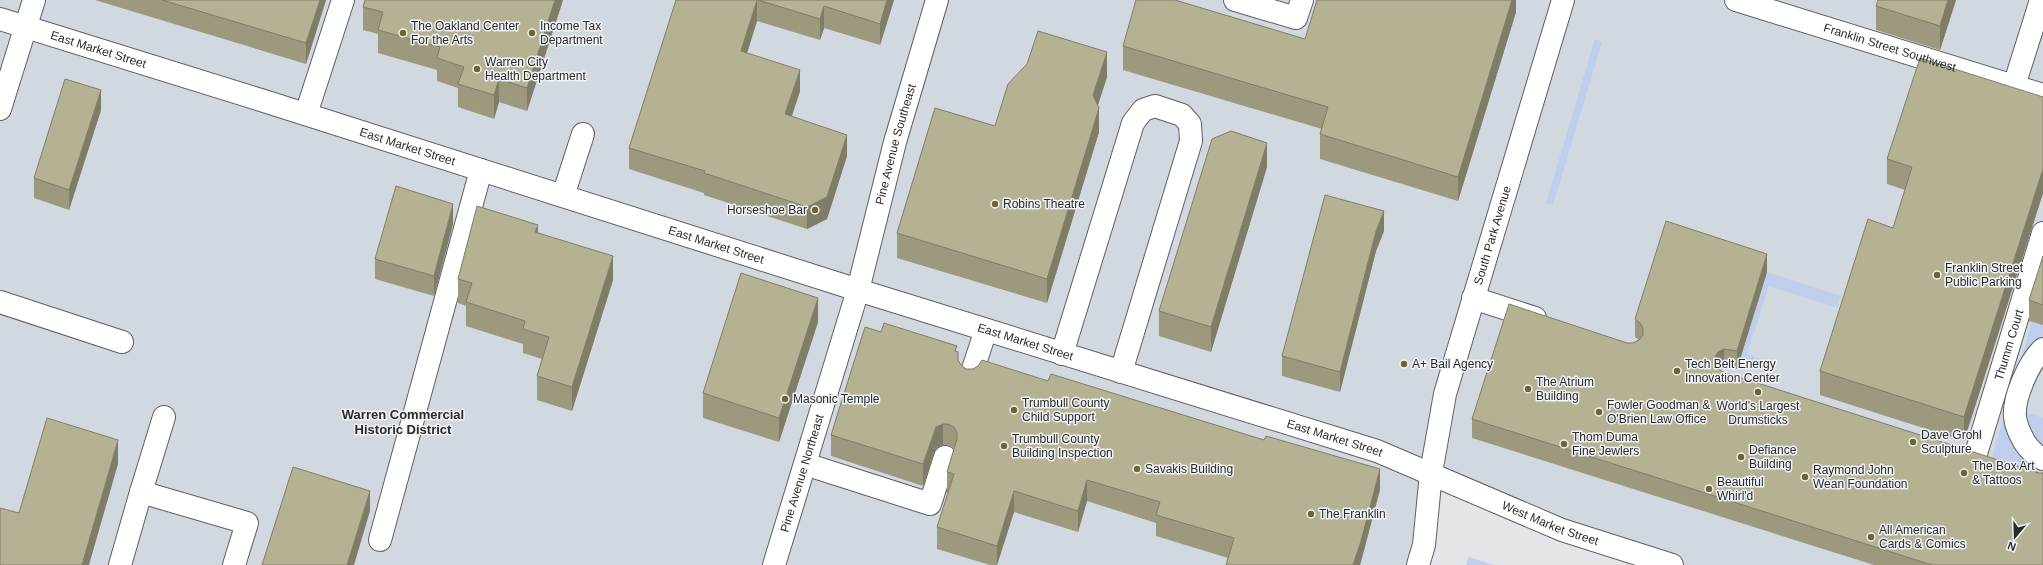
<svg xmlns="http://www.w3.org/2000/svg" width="2043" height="565" font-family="Arial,sans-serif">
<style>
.built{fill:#d2d8e0}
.green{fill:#bfcfeb}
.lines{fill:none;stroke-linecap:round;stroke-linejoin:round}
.minor-casing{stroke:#5e5f62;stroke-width:24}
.major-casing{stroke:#5e5f62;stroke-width:24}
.minor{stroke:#fff;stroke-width:22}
.major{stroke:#fff;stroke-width:22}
.wall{fill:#9c997e}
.shaded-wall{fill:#7f7d67}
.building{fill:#b5b293;stroke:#7f7d67}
.poi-dot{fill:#6c6632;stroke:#f1f3f6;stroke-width:1.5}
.labels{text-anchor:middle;stroke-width:3;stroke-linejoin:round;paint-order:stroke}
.poi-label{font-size:12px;fill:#292a2b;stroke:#f1f3f6;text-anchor:start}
.street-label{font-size:12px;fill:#292a2b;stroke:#f1f3f6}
.neighbourhood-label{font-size:13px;font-weight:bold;fill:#292a2b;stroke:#f1f3f6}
</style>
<rect width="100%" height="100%" fill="#e4e5e9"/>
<!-- built -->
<path class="built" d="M0,0H2043V565H1672L1431,473L1418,565H0Z"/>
<!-- green -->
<path class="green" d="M1595,39L1602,42L1553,205L1546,203Z
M1767,272L1841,296L1837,308L1769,286L1747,354L1767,361L1766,365L1769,366L1767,373L1738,363Z
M2032,322L2043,325V341L2005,422L2029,466L2043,471V474L1992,457Z
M2024,412L2043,418V450L2024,424Z
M1469,557L1494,565H1466Z"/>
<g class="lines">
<!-- minor casing -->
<g class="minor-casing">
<g id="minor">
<path d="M1235,0L1296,18L1302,0"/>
<path id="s1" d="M1736,0L2043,95"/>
<path d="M2014,86L2041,0"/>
<path d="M0,109L34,0"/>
<path d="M306,114L343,0"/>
<path d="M563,196L583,134"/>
<path d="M1473,298L1535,318"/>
<path d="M0,302L122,342"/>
<path d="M2043,349C2029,362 2013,398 2015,417C2016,427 2020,434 2025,443C2030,450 2035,456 2043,459"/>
<path d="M1062,354L1133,123L1143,110L1155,106L1182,115L1190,124L1191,141L1121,372"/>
<path d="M970,378L986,330"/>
<path id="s2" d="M1975,457L2043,233"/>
<path d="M805,464L930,504L945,457"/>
<path d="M141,492L164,417"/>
<path d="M380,540L481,170"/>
<path d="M120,565L141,492L247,523L234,565"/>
<path id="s3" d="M774,565L858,290L895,142L937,0"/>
<path id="s4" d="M1418,565L1424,545L1431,473L1445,394L1563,0"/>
</g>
</g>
<!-- major casing -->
<g class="major-casing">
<g id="major">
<path id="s5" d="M0,19L264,101L858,290L1377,451L1562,530L1672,565"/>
</g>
</g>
<!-- minor -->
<use href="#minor" class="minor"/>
<!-- major -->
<use href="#major" class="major"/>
</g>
<!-- wall -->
<path class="wall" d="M95,0H326L306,64Z
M365,0H563L527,111L499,102L494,119L458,107V88L437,81V70L378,53V34L363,30V7Z
M676,0H894L880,45L824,28L820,40L757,21L747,53L800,91L792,116L847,156L827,219L807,229L704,195V193L629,169V148Z
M1512,0H1516V12L1458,201L1320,159V134L1322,129L1123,70V46L1305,39Z
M1956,0L1940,50L1876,30V6Z
M1107,77L1098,105L1099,132L1047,303L897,258V233Z
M2043,97V193L1964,441L1820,395V371L1893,228L1905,190L1887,184V159Z
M101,110L69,210L34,198V178Z
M1267,167L1211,352L1159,336V311Z
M453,224L434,296L375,279V259Z
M1384,231L1376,251L1340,392L1282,376V356Z
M538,233L613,280L572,411L537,400V376L542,359L523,353V344L466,326V306L458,303V279Z
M2043,256V325L2029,321V300Z
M1767,272L1737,369L1724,367L1719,370L2043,565H1874L1472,438V419L1627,343H1633L1639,340L1635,337V319Z
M818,322L779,442L703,418V393Z
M881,332L957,352L958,360L961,365L966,369L1380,490L1228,558L1156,536V523L1087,501L1078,532L1014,512L997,565H990L937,549V527L948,494L947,493V472L954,448L948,445H943L936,448L923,486L831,456V435Z"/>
<!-- shaded-wall -->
<path class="shaded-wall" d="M320,0H326L306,64V43Z
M555,0H563L527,111V88Z
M757,0V21L741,72V51Z
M887,0H894L880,45V24Z
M1512,0H1516V12L1458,201V177Z
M1948,0H1956L1940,50V26Z
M824,6V28L820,40V19Z
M1107,52V77L1093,120V95Z
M800,70V91L785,136V114Z
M499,79V102L494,119V95Z
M101,90V110L69,210V190Z
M1099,108V132L1047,303V279Z
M847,135V156L827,219L807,229V207Z
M1267,143V167L1211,352V327Z
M2043,169V193L1964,441V417Z
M453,204V224L434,296V276Z
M1384,211V231L1376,251L1340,392V372L1376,231Z
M538,225V249L535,232Z
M1767,254V272L1737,369V351Z
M613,256V280L572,411V387Z
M818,298V322L779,442V418Z
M1724,349V367L1718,370L1715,382V357L1718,352Z
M943,424V445L936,448L923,486V464L936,427Z
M118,440V464L89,565H82Z
M1380,469V490L1361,562L1360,565H1353Z
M1087,480V501L1078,532V511Z
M370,491V511L354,565H347Z
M1014,491V512L997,565V546Z"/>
<!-- building -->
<path class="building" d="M162,0H320L306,43Z
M365,0H555L527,88L499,79L494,95L458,84L464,67L437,58L440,47L378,30L383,12L363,7Z
M676,0H757L741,51L800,70L785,114L847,135L827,197L807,207L704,173L705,171L629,148Z
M758,0H887L880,24L824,6L820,19Z
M1136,0H1175L1305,39L1317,0H1512L1458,177L1320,134L1328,107L1123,46Z
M1878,0H1948L1940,26L1876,6Z
M1038,31L1107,52L1093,95L1099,108L1047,279L897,233L935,108L995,126L1008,84L1027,64Z
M1920,58L2043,97V169L1964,417L1820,371L1868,219L1893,228L1912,167L1887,159Z
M65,79L101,90L69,190L34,178Z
M1231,131L1267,143L1211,327L1159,311L1212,139Z
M396,186L453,204L434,276L375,259Z
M1325,195L1384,211L1376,231L1340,372L1282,356Z
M477,206L538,225L535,232L613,256L572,387L537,376L549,337L523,329L525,321L466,302L472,283L458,279Z
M1666,221L1767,254L1737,351L1724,349L1718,352L1715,357V364L1718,369L1723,372L2039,473H2043V565H1932L1472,419L1509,304L1627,343H1633L1639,340L1643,335V328L1640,323L1635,319Z
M2043,256V305L2029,300Z
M741,273L818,298L779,418L703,393Z
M884,323L957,346L955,351L958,352V360L961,365L966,369H973L978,366L982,360L1048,381L1051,374L1264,440L1266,436L1380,469L1361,541L1353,565H1226L1234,538L1156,515L1160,502L1087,480L1078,511L1014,491L997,546L937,527L954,474L947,472L957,439V433L954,427L948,424H943L936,427L923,464L831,435L865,327L881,332Z
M47,418L118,440L82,565H0V508L19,513Z
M293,467L370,491L347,565H262Z"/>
<!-- markers -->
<g class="poi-dot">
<circle cx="403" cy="33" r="4"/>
<circle cx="532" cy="33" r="4"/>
<circle cx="477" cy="69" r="4"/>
<circle cx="995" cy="204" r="4"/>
<circle cx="815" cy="210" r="4"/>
<circle cx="1937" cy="275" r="4"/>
<circle cx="1404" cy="364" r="4"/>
<circle cx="1677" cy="371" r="4"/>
<circle cx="1528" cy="389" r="4"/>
<circle cx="1758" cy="392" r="4"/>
<circle cx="785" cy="399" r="4"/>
<circle cx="1014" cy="410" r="4"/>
<circle cx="1599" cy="412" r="4"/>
<circle cx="1913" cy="442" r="4"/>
<circle cx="1564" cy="444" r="4"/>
<circle cx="1004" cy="446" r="4"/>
<circle cx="1741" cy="457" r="4"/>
<circle cx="1137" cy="469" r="4"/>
<circle cx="1964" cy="473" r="4"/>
<circle cx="1805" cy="477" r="4"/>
<circle cx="1709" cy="489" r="4"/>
<circle cx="1311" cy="514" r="4"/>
<circle cx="1871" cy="537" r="4"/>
</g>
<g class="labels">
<!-- poi labels -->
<g class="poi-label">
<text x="411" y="30">The Oakland Center<tspan x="411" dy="14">For the Arts</tspan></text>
<text x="540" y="30">Income Tax<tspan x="540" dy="14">Department</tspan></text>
<text x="485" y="66">Warren City<tspan x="485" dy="14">Health Department</tspan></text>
<text x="1003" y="208">Robins Theatre</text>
<text x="807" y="214" text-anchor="end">Horseshoe Bar</text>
<text x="1945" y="272">Franklin Street<tspan x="1945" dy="14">Public Parking</tspan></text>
<text x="1412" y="368">A+ Bail Agency</text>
<text x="1685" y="368">Tech Belt Energy<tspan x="1685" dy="14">Innovation Center</tspan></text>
<text x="1536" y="386">The Atrium<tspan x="1536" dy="14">Building</tspan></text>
<text x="793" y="403">Masonic Temple</text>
<text x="1022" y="407">Trumbull County<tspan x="1022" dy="14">Child Support</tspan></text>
<text x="1607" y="409">Fowler Goodman &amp;<tspan x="1607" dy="14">O'Brien Law Office</tspan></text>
<text x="1758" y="410" text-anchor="middle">World's Largest<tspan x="1758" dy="14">Drumsticks</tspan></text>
<text x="1921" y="439">Dave Grohl<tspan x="1921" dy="14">Sculpture</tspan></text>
<text x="1572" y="441">Thom Duma<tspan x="1572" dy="14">Fine Jewlers</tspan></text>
<text x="1012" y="443">Trumbull County<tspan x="1012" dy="14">Building Inspection</tspan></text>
<text x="1749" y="454">Defiance<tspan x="1749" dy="14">Building</tspan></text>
<text x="1972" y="470">The Box Art<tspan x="1972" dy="14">&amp; Tattoos</tspan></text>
<text x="1145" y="473">Savakis Building</text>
<text x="1813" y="474">Raymond John<tspan x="1813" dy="14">Wean Foundation</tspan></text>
<text x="1717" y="486">Beautiful<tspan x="1717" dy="14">Whirl'd</tspan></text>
<text x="1319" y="518">The Franklin</text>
<text x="1879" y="534">All American<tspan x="1879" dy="14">Cards &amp; Comics</tspan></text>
</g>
<!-- street labels -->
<g class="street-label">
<text dy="4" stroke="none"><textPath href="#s1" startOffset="161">Franklin Street Southwest</textPath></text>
<text dy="4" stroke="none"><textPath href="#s5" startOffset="103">East Market Street</textPath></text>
<text dy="4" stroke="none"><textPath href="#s3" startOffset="438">Pine Avenue Southeast</textPath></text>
<text dy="4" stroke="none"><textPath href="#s5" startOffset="427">East Market Street</textPath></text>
<text dy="4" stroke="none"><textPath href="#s4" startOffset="339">South Park Avenue</textPath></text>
<text dy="4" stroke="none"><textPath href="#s5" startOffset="751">East Market Street</textPath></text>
<text dy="4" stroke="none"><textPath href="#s5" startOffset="1075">East Market Street</textPath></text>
<text dy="4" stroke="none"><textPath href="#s2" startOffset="117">Thumm Court</textPath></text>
<text dy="4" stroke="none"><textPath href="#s5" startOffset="1399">East Market Street</textPath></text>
<text dy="4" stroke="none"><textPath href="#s3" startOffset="96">Pine Avenue Northeast</textPath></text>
<text dy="4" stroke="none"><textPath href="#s5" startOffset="1631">West Market Street</textPath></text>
</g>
<!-- neighbourhood labels -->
<g class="neighbourhood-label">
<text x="403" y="419">Warren Commercial<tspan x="403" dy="15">Historic District</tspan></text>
</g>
</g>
<!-- north arrow -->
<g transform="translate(2015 537) rotate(199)" stroke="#f1f3f6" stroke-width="3" paint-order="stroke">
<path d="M0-3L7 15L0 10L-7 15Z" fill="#292a2b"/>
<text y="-6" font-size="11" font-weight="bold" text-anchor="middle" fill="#292a2b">N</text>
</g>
</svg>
